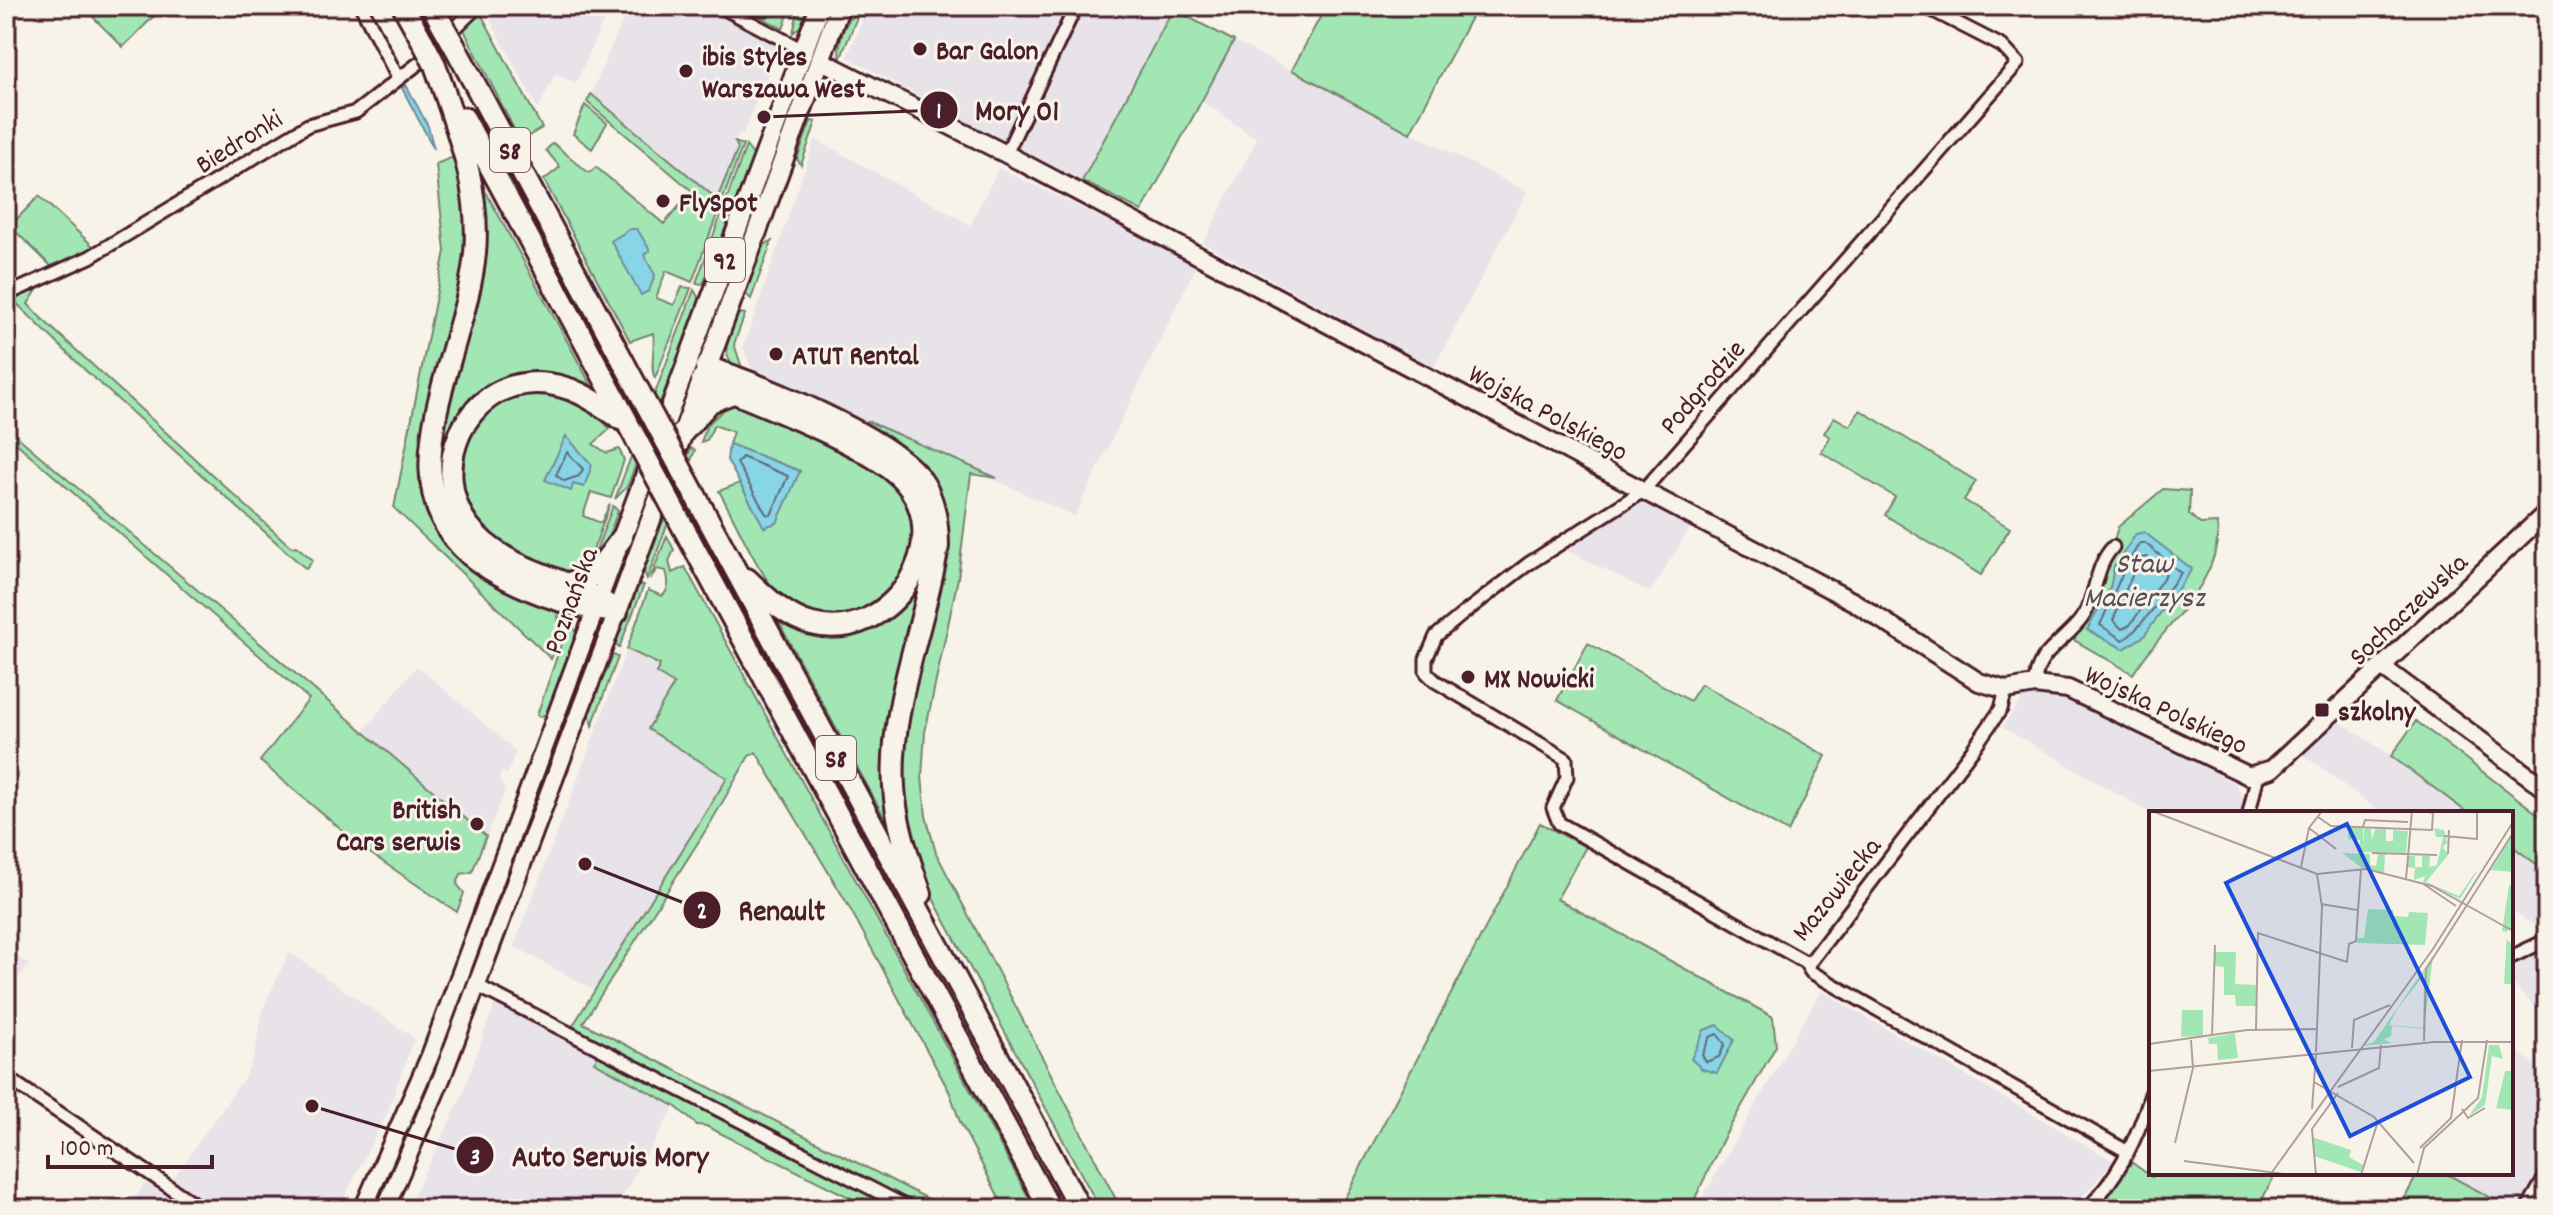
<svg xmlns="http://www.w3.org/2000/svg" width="2553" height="1215" font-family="Dekko,sans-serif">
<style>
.built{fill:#e8e2e9}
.green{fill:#a2e7b3;stroke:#76836f;stroke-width:2}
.water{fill:#88d5e7;stroke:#6f8c9c;stroke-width:2}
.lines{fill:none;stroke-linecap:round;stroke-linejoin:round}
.shore{stroke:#636876;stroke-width:2}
.street-casing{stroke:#4a1f2b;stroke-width:17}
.secondary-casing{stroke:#4a1f2b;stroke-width:22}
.primary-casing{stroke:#4a1f2b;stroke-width:24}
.highway-casing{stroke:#4a1f2b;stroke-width:26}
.street{stroke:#f7f3e8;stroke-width:11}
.secondary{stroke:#f7f3e8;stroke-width:16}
.primary{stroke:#f7f3e8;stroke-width:18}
.highway{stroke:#f7f3e8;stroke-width:20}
.highway-bridge-casing{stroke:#4a1f2b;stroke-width:26;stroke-linecap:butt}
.highway-bridge{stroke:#f7f3e8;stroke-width:20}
.poi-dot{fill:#4a1f2b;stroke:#f7f3e8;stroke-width:3}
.labels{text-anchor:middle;stroke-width:6;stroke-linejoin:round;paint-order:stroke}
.shield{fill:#f7f3e8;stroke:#7e5f64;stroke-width:2}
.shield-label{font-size:26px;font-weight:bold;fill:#4a1f2b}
.poi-label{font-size:28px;font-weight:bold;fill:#4a1f2b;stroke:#f7f3e8;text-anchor:start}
.street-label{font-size:28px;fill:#4a1f2b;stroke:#f7f3e8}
.water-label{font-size:30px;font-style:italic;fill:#5a4c5a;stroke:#f7f3e8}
.inset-road{fill:none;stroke:#b29e9c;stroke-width:2}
.view{fill:#1d4ed8;fill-opacity:0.15;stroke:#1d4ed8;stroke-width:4}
.inset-edge{fill:none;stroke:#4a1f2b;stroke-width:4}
.leader{fill:none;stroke:#4a1f2b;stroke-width:3}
.callout-dot{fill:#4a1f2b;stroke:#f7f3e8;stroke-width:3}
.mark-label{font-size:24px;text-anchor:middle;font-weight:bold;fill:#fff}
.callout-label{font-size:30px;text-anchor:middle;font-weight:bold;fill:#4a1f2b;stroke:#f7f3e8;stroke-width:6;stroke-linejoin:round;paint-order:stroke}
</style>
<rect width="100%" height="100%" fill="#f7f3e8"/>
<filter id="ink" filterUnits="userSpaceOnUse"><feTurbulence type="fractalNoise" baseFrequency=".0125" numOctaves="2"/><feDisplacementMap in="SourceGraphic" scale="16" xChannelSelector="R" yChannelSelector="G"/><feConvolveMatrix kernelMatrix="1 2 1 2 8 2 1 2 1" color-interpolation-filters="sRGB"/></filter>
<g filter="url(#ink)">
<!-- built -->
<path class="built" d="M494,6H610L576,83L555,74L538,109L486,12Z
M629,6H700L779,44L764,90L761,89L743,134L739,133L735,142L738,148L717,199L591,94Z
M868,6H1072L1005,143L847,57Z
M1085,6H1166L1173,9L1082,181L1017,149Z
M1234,41L1527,192L1434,367L1203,243L1257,139L1202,101Z
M815,139L970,225L999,168L1197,264L1075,516L753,371L743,348Z
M1641,495L1693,523L1650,592L1560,547Z
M627,649L661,665L656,672L674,684L648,729L728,778L594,990L514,946Z
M417,666L516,751L507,774L502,771L499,778L505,791L486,836L361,734Z
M2041,693L2064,695L2115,717L2236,784L2246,806L2243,813H2151L2002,727L2024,698Z
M2340,722L2391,756L2468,813H2382L2301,753Z
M2511,845L2547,872V927L2540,930L2511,909Z
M6,949L29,965L6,993Z
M2547,949V1019L2511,982V966Z
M289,952L414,1038L386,1116L338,1209H127L149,1178L166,1189L246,1075L254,1057L263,1009Z
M1821,991L2113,1161L2072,1209H1696Z
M495,1003L596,1056L595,1062L675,1106L615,1209H459L436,1200L429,1209H407L461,1098Z
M2511,1046L2547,1076V1155L2518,1209L2445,1173H2511Z"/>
<!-- green -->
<path class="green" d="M82,6H164L123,47Z
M749,6H791L783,29L748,10Z
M799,6H809L802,25L793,33Z
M1326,6H1477L1410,133L1292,70Z
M1173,9L1234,41L1142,211L1082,181Z
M480,12L542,128L520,141L464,30Z
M859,12L840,60C837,44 844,18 859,12Z
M794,90L801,92L706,346L705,339Z
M591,94L717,199L738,148L735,142L743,145L692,282L666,271L656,298L674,305L682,287L691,288L655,378C649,367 656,347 653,333L630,341L544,180L560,167L546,150L553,143L589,173L596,167L664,224L692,191L587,102Z
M585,105L607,123L592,149L573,134Z
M811,121L816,122L801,165L797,159Z
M746,146L754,156L703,284L696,283Z
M456,156C466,186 472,229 467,259C450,353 381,468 454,550C465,562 478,575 492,582C511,592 535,598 555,605L562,634L551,659L394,508L445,251L436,164Z
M475,172L597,396L531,374L452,431L445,506L435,465L441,428L466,335Z
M39,196L94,247L52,267L10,226Z
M772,241L751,299L746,294C747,278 756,246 772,241Z
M37,290L28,304L39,316L291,547L296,546L313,560L306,569L85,370L11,298Z
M694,290L700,300L627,487L615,499Z
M740,313L745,314L734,344L741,365L739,370C720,358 724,326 740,313Z
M692,382L618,586L609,595L686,389Z
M532,389L586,402L610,429L593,444L607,453L619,449L624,460L611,498L591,492L583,516L601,523L610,504L592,553L563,577C546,568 491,544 481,532C451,494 452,434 491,404C502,396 519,393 532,389Z
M733,401C781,422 846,443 886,476C924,508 924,567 887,600C862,622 810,624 785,601C758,576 738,524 719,491L740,483L765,527L800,471L729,444L733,432L714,425L707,440L701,442L707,425Z
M1860,410L1976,481L1964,500L2010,528L1981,575L1885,515L1895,497L1821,452L1830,437L1824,433L1834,417L1850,426Z
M867,421L997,478L971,474L958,578L925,732L922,776L926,816L936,853L1121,1209H1100L922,878L903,816L904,725L945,563C947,535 937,490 920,466C908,448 883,435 864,425Z
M6,427L486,836L472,872L461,874L457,884L464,893L457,912L364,849L260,761L309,699L6,434Z
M691,448L695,450L647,579L644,571Z
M2163,489L2190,491L2189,514L2200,524L2217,523C2224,583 2161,627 2133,674L2074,640L2098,594L2118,527Z
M613,506L618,511L600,558L597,563L577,570L594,555Z
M667,536L674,550L669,561L672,573L685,567L1035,1209H1005L960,1122L950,1093L847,903L756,752L749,756L711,822L583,1023L948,1209H921L572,1027L727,778L648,729L674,684L656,673L660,665L627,649L648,590L662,596C670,590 669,580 666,571L657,569L650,579Z
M926,566L899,682L895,837L772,610C797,616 835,630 860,630C891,630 914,589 926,566Z
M641,585H644L619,648L614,643L636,589Z
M563,608L570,615L576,634L546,714L540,717L537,715L565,633L560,616Z
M596,630L483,949L476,948Z
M1588,643L1690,701L1701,684L1826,756L1788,832L1557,700Z
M613,655L618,657L592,726L589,711Z
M2416,721L2547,821V872L2511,845V813H2468L2391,756Z
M1540,823L1586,847L1557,899L1773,1017L1776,1046L1723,1139L1690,1209H1339Z
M444,1042L447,1046L379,1209H376L404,1148Z
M600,1053L900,1209H873L706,1126L697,1125L675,1106L594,1062Z
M2131,1162L2152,1177L2159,1173H2276L2257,1209H2092Z
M2418,1173H2445L2512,1209H2399Z"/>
<!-- water -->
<path class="water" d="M406,85L428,126L434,149L402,88Z
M630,229H637L650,250L644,255L655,275L649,291L641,295L611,241Z
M566,436L592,465L584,487L573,484L571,491L545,480Z
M729,444L800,471L777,523L764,527L727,460Z
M2144,532L2192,569L2144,636L2124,649L2087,630L2110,588L2114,567L2136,534Z
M1718,1025L1734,1040L1717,1073L1702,1069L1691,1059L1704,1030Z"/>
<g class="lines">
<!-- shore -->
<path class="shore" d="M567,452L583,469L579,476L564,481L556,475Z
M742,457L788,476L771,515L766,514L737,463Z
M2140,543H2145L2181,573C2171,586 2134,637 2123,640L2100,625C2113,597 2122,569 2140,543Z
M2147,557L2166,574L2130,625L2122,629L2113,620C2123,599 2129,577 2142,558Z
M1717,1034L1725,1044L1719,1057L1706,1062L1702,1055L1710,1037Z"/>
<!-- street casing -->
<g class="street-casing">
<path id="street" d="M361,6L398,78
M719,6L803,50
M1924,6L2002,46L2018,63L1643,491L1528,564L1464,613L1436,636L1426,659V672L1435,681L1566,759L1567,777L1553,808L1559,823L1805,962L1811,961L1973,749L2001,709L2006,690
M1006,154L1076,6
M6,295L90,257L308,125L356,112L419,63L478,6
M2035,685C2035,651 2068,641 2084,615C2097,593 2095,566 2113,547
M2249,813L2258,774
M2511,957L2547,940
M1805,962L1811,972L2128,1152
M476,985L911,1209
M6,1077L202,1209
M2087,1209C2119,1177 2138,1137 2151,1094
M2527,1209L2547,1174"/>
</g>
<!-- secondary casing -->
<g class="secondary-casing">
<path id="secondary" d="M820,60L1006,154L1854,602L1979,682L2006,690L2035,685L2068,689L2249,776L2272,769L2547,512
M2382,667L2547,790
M363,1209L430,1056L617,551
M385,1209L442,1077L617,612"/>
</g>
<!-- primary casing -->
<g class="primary-casing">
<path id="primary" d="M622,538L820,6
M617,612L840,6"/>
</g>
<!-- highway casing -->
<g class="highway-casing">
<path id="highway" d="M403,6L423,42
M432,6L442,24
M455,47L640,393
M435,65C456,126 481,188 475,253C466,357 370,498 491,570C529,592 573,608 617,612
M464,118L627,421
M706,367C759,384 884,435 918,476C934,495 938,522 938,546C925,626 889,705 894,787C896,824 909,859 921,894
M702,379C753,402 866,442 902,479C960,541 890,645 812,624C786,617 766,597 747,579
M683,432L710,402L733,393
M695,495L1080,1209
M683,527L1050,1209
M566,584L594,575L622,538
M613,609C569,574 504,574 468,525C428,470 464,383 536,383C573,383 599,404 628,424"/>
</g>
<!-- street -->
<use href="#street" class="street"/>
<!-- secondary -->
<use href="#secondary" class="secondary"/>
<!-- primary -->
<use href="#primary" class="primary"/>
<!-- highway -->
<use href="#highway" class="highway"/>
<!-- highway-bridge casing -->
<g class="highway-bridge-casing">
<path id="highway-bridge" d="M442,24L455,47
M423,42L435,65
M640,393L695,495
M628,424L683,527"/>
</g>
<!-- highway-bridge -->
<use href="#highway-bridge" class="highway-bridge"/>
</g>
</g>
<!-- markers -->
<g class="poi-dot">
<circle cx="920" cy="49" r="8"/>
<circle cx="686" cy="71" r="8"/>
<circle cx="663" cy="201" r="8"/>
<circle cx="776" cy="354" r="8"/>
<circle cx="1468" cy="677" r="8"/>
<rect x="2314" y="702" width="16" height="16" rx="4"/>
<circle cx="477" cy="824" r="8"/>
</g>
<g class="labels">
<!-- shield labels -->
<g class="shield">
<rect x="490" y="128" width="40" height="44" rx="6"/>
<rect x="705" y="238" width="40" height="44" rx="6"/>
<rect x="816" y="736" width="40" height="44" rx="6"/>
</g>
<g class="shield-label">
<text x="510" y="159">S8</text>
<text x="725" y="269">92</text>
<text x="836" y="767">S8</text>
</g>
<!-- poi labels -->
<g class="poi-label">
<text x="936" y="59">Bar Galon</text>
<text x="702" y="65">ibis Styles<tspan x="702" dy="32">Warszawa West</tspan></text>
<text x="679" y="211">FlySpot</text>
<text x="792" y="364">ATUT Rental</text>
<text x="1484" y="687">MX Nowicki</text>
<text x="2338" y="720">szkolny</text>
<text x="461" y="818" text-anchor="end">British<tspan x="461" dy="32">Cars serwis</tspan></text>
</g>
<!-- street labels -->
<g class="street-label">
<text transform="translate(238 140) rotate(-32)" y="10">Biedronki</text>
<text transform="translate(1701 386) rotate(-49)" y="10">Podgrodzie</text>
<text transform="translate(1549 411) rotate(28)" y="10">Wojska Polskiego</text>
<text transform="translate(569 600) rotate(-70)" y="10">Poznańska</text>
<text transform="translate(2407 608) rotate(-43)" y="10">Sochaczewska</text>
<text transform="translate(2167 708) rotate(25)" y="10">Wojska Polskiego</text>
<text transform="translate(1835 888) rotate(-51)" y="10">Mazowiecka</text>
</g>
<!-- water labels -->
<g class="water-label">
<text x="2144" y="572">Staw<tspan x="2144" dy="34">Macierzysz</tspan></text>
</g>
</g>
<!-- overview -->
<g transform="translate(2149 811)">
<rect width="364" height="364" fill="#f7f3e8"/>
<path d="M199,17H214V36L215,17L222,18L223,29L226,18H237V30H244V19L259,20L257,42L210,41L211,29L199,28ZM285,17L295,19L298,32L294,36L299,44L277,71L310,85L325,63L329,59L311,88L274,71L276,65L265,69L266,57L258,56L259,45H266V56H273V45H281L280,56L288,54L294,26H287ZM364,23V61L342,59ZM193,42L221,43V54L227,55L229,43H236L235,63L213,57ZM360,74H364V119H358V129L364,134V173H355L358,121L353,120ZM219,98L244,99L245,105L259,106L260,101L279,102L276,134L208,132V127H215ZM66,141H87L86,173L107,174V195H87L86,184H75V156L66,155ZM284,145L275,218L243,215L242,225L235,229L243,232L212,235L225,231ZM275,164L274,217L240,214L249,197ZM33,199H54V225L32,226ZM86,222L89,247L69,249L68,233H60L59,227ZM340,234H350L354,248L343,245L336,294L320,305L333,286ZM356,260H364V299L347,297ZM163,326L202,339L200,346L214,354L212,361L165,345Z" fill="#a2e7b3" fill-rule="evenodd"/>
<path class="inset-road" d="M3,0L168,63L217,58L283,75L364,120M169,6L182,15L283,19L284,2L274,0M214,16L216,9L259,11M160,17L187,38M295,25L328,28V0M223,42L288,44M299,43L300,19M152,56L160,17L173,0M257,68L263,0M273,72L307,95M209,99L212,58M107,218L109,122L198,151L200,133L207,130L209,99L172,93M63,225L66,134M275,230L277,158L364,22M0,233L98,219L167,218M203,237L205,209L241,194M167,241L173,96L168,63M0,260L285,231H364M165,271L225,306L265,352M189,276L230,257L232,234M163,298L167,243M313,298L319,307L336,297M26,332L44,257L42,229M271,337L302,307L313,229M35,350L142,364M121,364L284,138L364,11M167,364L163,318L189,282M212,364L229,310M268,364L275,337L329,287L338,229"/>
<path class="view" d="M198,13L321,266L201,325L77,72Z"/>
<rect width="364" height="364" class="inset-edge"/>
</g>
<!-- callouts -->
<path class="leader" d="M764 117L939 110M585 864L702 910M312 1106L475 1155"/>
<g class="callout-dot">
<circle cx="764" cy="117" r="8"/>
<circle cx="585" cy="864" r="8"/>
<circle cx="312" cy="1106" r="8"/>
<circle cx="939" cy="110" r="20"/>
<circle cx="702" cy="910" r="20"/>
<circle cx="475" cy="1155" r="20"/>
</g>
<g class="mark-label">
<text x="939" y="118">1</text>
<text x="702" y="918">2</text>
<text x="475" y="1164">3</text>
</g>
<g class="callout-label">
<text x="1017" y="120">Mory 01</text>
<text x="782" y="920">Renault</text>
<text x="610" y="1166">Auto Serwis Mory</text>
</g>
<!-- margin -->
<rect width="2553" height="1215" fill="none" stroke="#f7f3e8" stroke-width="32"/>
<rect x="16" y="16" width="2521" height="1183" fill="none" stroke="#4a1f2b" stroke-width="3" filter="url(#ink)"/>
<!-- scale -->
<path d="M48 1155v12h164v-12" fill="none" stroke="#4a1f2b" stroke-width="4"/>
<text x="60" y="1155" font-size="24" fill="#4a1f2b" stroke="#f7f3e8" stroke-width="6" paint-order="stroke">100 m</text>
</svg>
